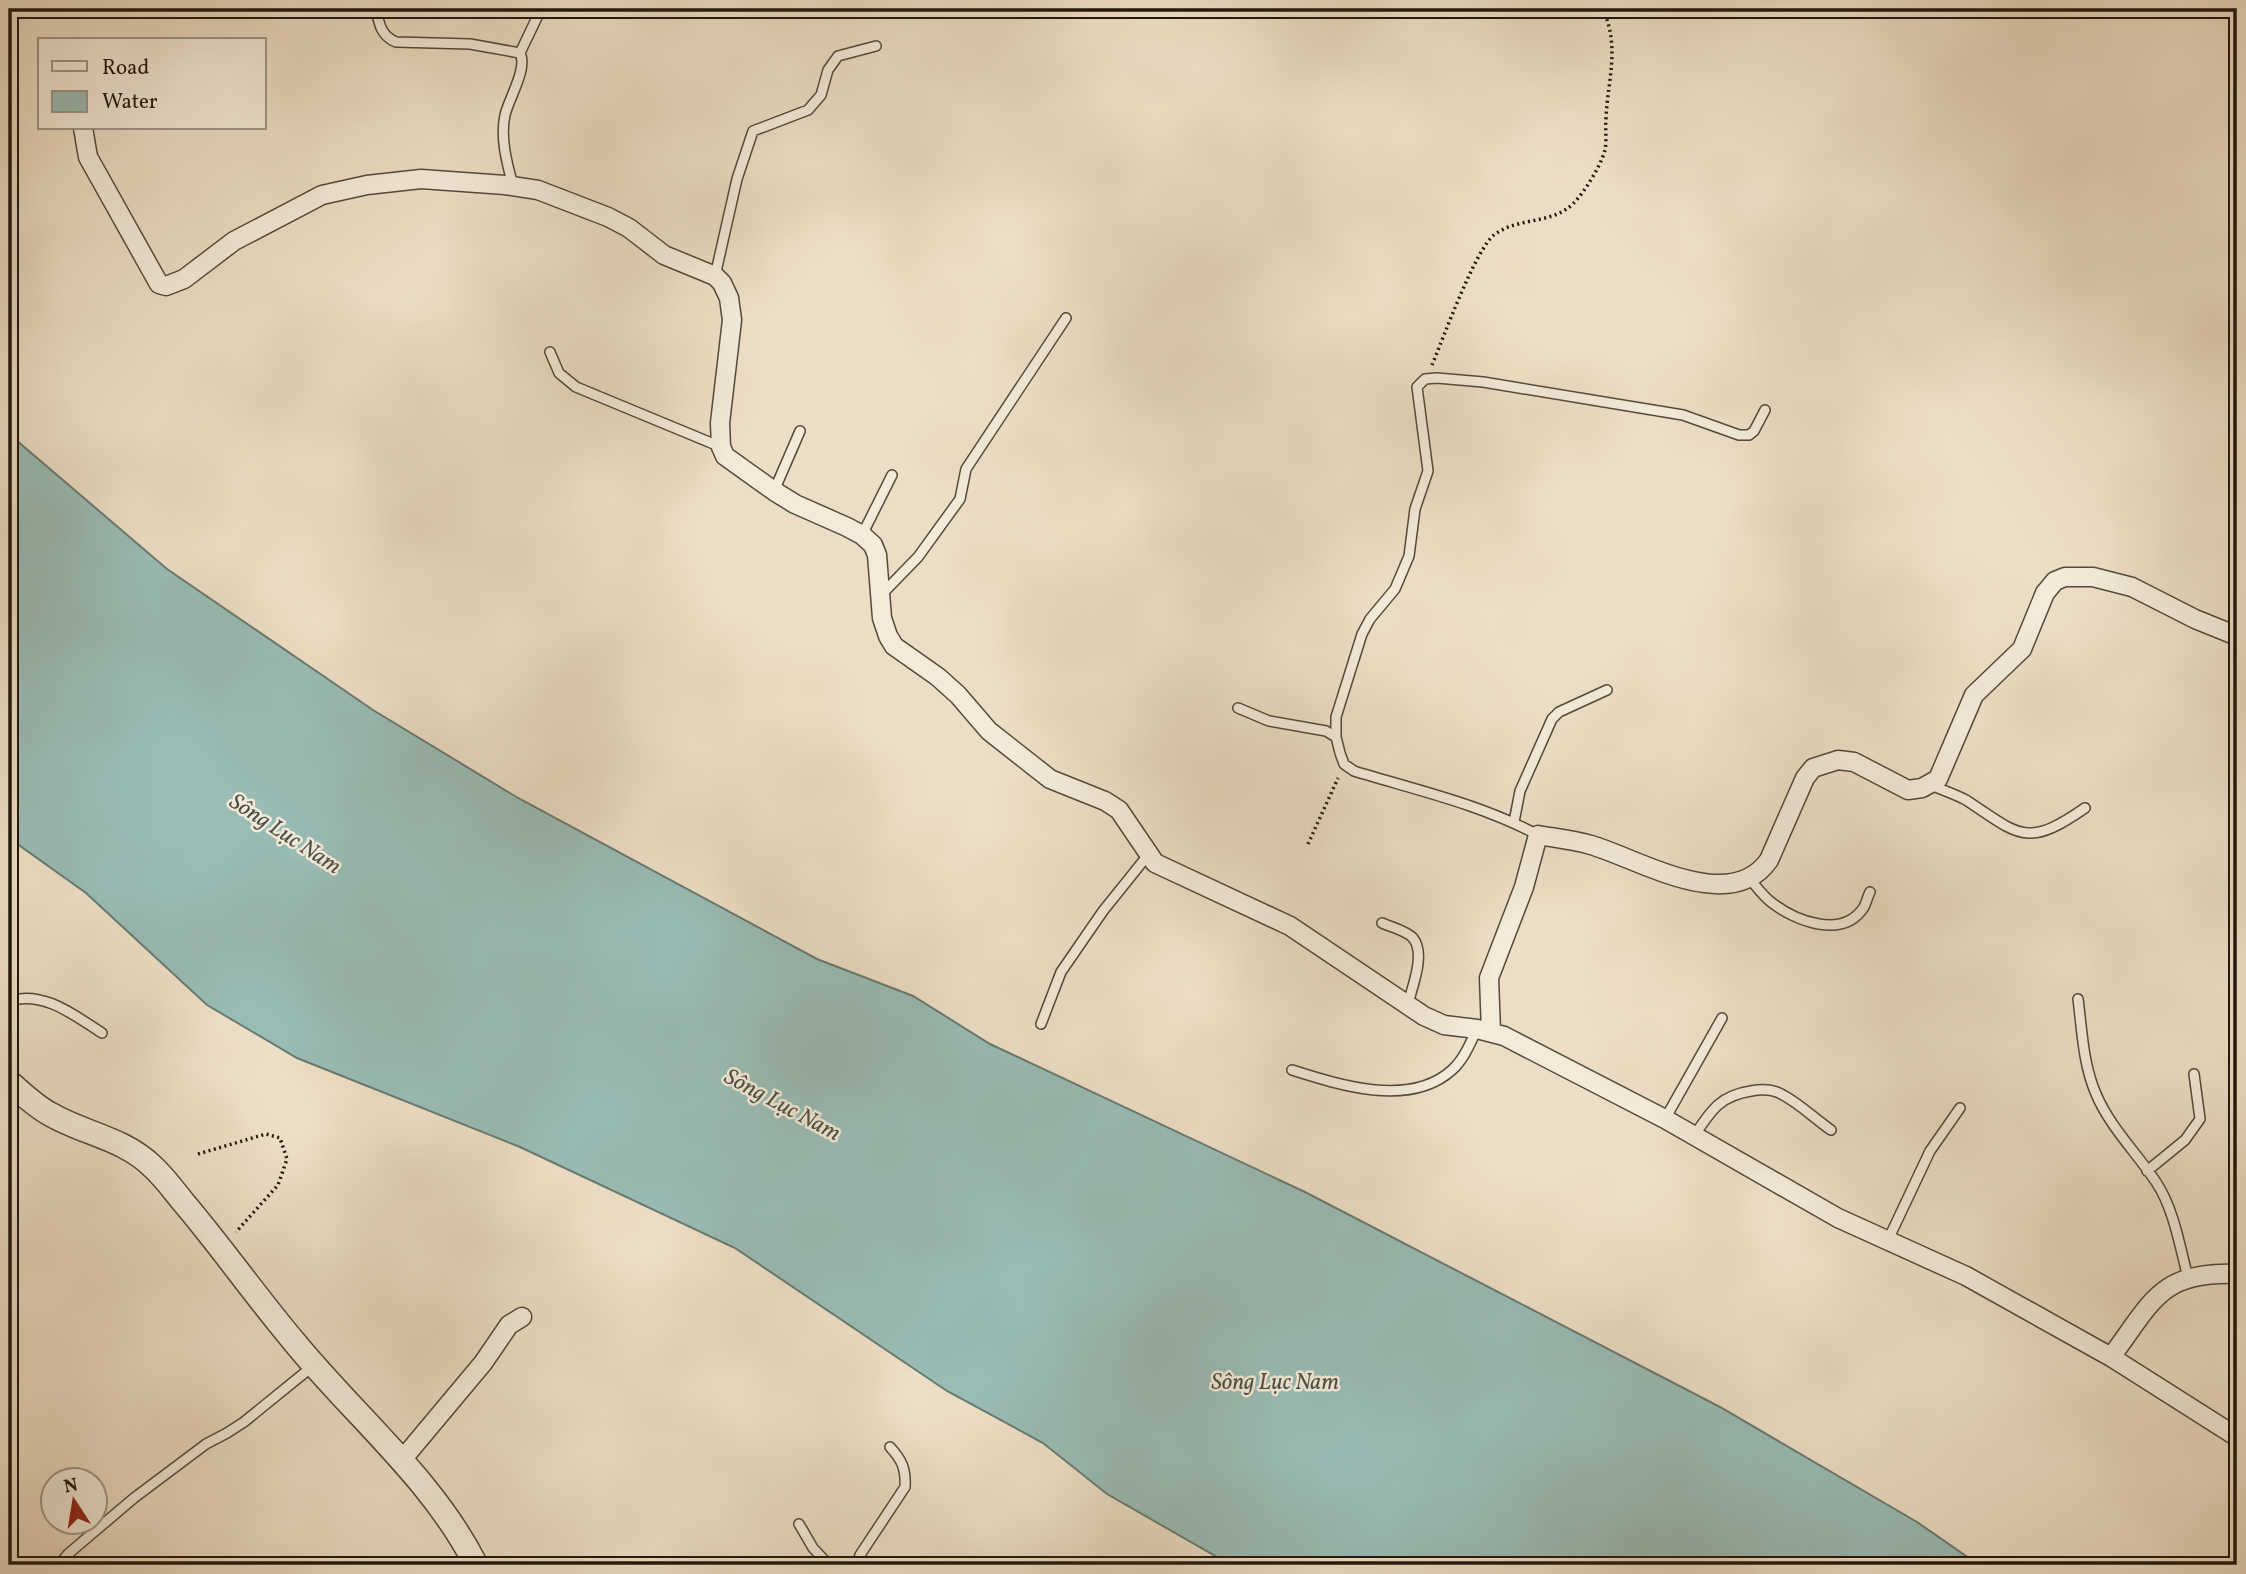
<svg xmlns="http://www.w3.org/2000/svg" width="2246" height="1574" font-family="Vollkorn,serif">
<style>
.water{fill:#99bcb5;stroke:#697a71;stroke-width:2}
.lines{fill:none;stroke-linecap:round;stroke-linejoin:round}
.service-casing{stroke:#54493a;stroke-width:12}
.minor-casing{stroke:#54493a;stroke-width:21}
.tertiary-casing{stroke:#54493a;stroke-width:26}
.path{stroke:#21170b;stroke-width:3.5;stroke-dasharray:2 3.5;stroke-linecap:butt}
.service{stroke:#f3ead9;stroke-width:9}
.minor{stroke:#f3ead9;stroke-width:18}
.tertiary{stroke:#f3ead9;stroke-width:23}
.labels{text-anchor:middle;stroke-width:5;stroke-linejoin:round;paint-order:stroke}
.water-label{font-size:23px;font-style:italic;fill:#4b5146;stroke:#f3ead9}
</style>
<rect width="100%" height="100%" fill="#ecdec5"/>
<filter id="stains"><feTurbulence type="fractalNoise" baseFrequency=".00286" numOctaves="4"/><feColorMatrix values="0 0 0 0 .2 0 0 0 0 .09 0 0 0 0 .02 0 0 0 .5 -.17"/></filter>
<radialGradient id="worn" r=".72"><stop offset=".6" stop-color="#630" stop-opacity="0"/><stop offset="1" stop-color="#630" stop-opacity=".3"/></radialGradient>
<!-- water -->
<path class="water" d="M9,434L167,569L373,710L518,798L817,959L913,996L990,1044L1305,1192L1720,1407L1917,1522L1979,1565H1231L1107,1494L1043,1443L947,1391L735,1248L520,1147L297,1058L207,1005L86,893L9,838Z"/>
<g class="lines">
<!-- service casing -->
<g class="service-casing">
<path id="service" d="M376,9C379,24 381,36 396,42L470,44L520,53C528,68 509,98 505,115C500,138 507,163 513,186
M520,53L541,9
M715,276L737,179L753,131L808,110L821,95L828,70L838,56L876,46
M550,352L559,373L576,387L721,447
M774,491L800,431
M862,535L892,475
M882,594L918,557L960,499L966,469L1066,318
M1238,708L1269,721L1326,731L1336,737
M1931,785C1942,790 1955,794 1966,800C2019,835 2026,849 2085,808
M1514,822L1520,791L1552,719L1559,712L1607,690
M1538,835C1480,804 1416,790 1354,771L1344,764L1340,753L1336,737V717L1362,634L1370,619L1395,589L1409,556L1415,509L1428,471L1417,387L1425,379L1437,378L1483,382L1683,415L1739,435H1749L1754,431L1765,410
M1749,878C1756,886 1763,896 1771,902C1795,921 1843,940 1864,907C1866,903 1868,896 1870,892
M1382,923C1391,927 1407,931 1413,938C1426,954 1412,987 1408,1004
M2078,999C2082,1030 2083,1064 2096,1094C2110,1127 2136,1152 2156,1182C2174,1209 2180,1247 2188,1278
M9,1001C44,990 75,1016 102,1033
M1041,1024L1061,972L1103,911L1148,855
M1292,1070C1339,1085 1410,1108 1452,1070C1464,1059 1470,1044 1477,1029
M1665,1119L1722,1018
M1694,1136C1711,1111 1719,1096 1751,1091C1761,1089 1773,1089 1783,1095C1800,1104 1815,1119 1831,1130
M2147,1171L2185,1140L2200,1119L2194,1074
M1888,1240L1930,1151L1960,1108
M799,1524L813,1548L829,1565
M59,1565L68,1554L134,1498L206,1444L227,1433L244,1422L313,1366
M857,1565L860,1555L905,1487C906,1469 902,1460 890,1447"/>
</g>
<!-- minor casing -->
<g class="minor-casing">
<path id="minor" d="M83,128L88,157L159,284L166,286L184,279L234,241L322,195L367,185L421,179L505,185L538,190L608,217L629,228L664,255L715,276L722,283L729,298L732,320L720,423L721,447L725,456L774,491L795,504L847,527L862,535L873,545L877,555L882,618L888,636L894,646L938,677L958,695L989,731L1050,779L1105,801L1119,810L1155,863L1290,926L1424,1016L1444,1025L1477,1029L1504,1036L1665,1119L1838,1218L1966,1276L2111,1357L2237,1437
M1491,1032L1489,978L1524,887L1538,835C1555,838 1574,840 1591,845C1639,859 1730,916 1769,860L1805,778L1813,768L1838,760L1854,762L1908,790L1922,788L1938,779L1974,695L2022,649L2045,593L2055,581L2065,577H2093L2132,587L2195,619L2237,636
M2111,1357C2153,1301 2160,1271 2237,1274
M401,1461L483,1363L509,1325L522,1317"/>
</g>
<!-- tertiary casing -->
<g class="tertiary-casing">
<path id="tertiary" d="M9,1082C22,1093 35,1106 50,1114C84,1134 124,1138 153,1167C165,1178 174,1191 184,1203C223,1249 257,1298 296,1344C356,1417 433,1480 476,1565"/>
</g>
<!-- path -->
<path class="path" d="M1432,365C1443,339 1475,250 1494,235C1516,218 1546,224 1568,208C1581,199 1601,166 1605,150C1607,141 1605,129 1606,118C1608,78 1620,48 1603,9
M1308,844L1338,778
M198,1154L266,1134L280,1138L287,1159L278,1185L236,1232"/>
<!-- service -->
<use href="#service" class="service"/>
<!-- minor -->
<use href="#minor" class="minor"/>
<!-- tertiary -->
<use href="#tertiary" class="tertiary"/>
</g>
<g class="labels">
<!-- water labels -->
<g class="water-label">
<text transform="translate(286 833) rotate(33)" y="8">Sông Lục Nam</text>
<text transform="translate(783 1104) rotate(28)" y="8">Sông Lục Nam</text>
<text x="1275" y="1389">Sông Lục Nam</text>
</g>
</g>
<!-- margin -->
<rect width="2246" height="1574" fill="none" stroke="#ecdec5" stroke-width="35"/>
<rect x="10" y="10" width="2225" height="1553" fill="none" stroke="#21170b" stroke-width="3.5"/>
<rect x="18" y="18" width="2211" height="1539" fill="none" stroke="#21170b" stroke-width="2"/>
<!-- legend -->
<rect x="38" y="38" width="228" height="91" fill="#f3ead9" stroke="#9f9687" stroke-width="2"/>
<rect x="52" y="61" width="35" height="10" fill="#f3ead9" stroke="#9f9687" stroke-width="2"/>
<text x="102" y="74" font-size="21" fill="#21170b">Road</text>
<rect x="52" y="91" width="35" height="21" fill="#99bcb5" stroke="#9f9687" stroke-width="2"/>
<text x="102" y="108" font-size="21" fill="#21170b">Water</text>
<!-- north arrow -->
<g transform="translate(74 1501) rotate(348)"><circle r="33" fill="#f3ead9" stroke="#9f9687" stroke-width="2"/>
<path d="M0-5L12 26L0 18L-12 26Z" fill="#8f2418"/>
<text y="-10" font-size="19" font-weight="bold" text-anchor="middle" fill="#21170b">N</text>
</g>
<rect width="100%" height="100%" filter="url(#stains)"/>
<rect width="100%" height="100%" fill="url(#worn)"/>
</svg>
